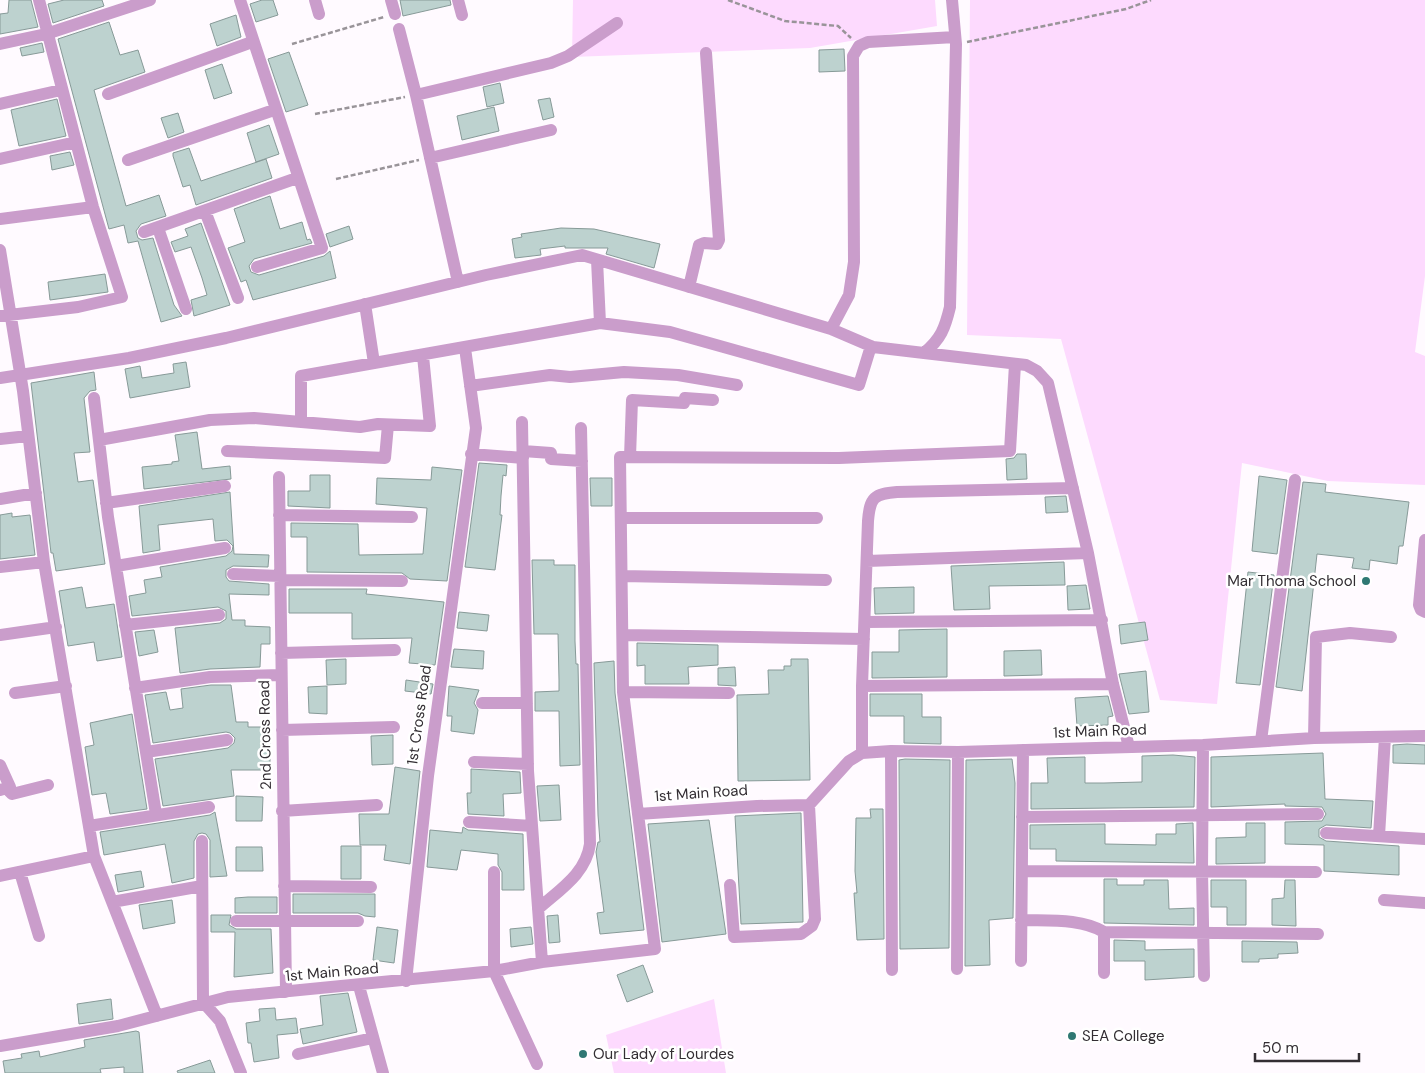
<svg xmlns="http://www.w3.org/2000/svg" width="1425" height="1073" font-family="'DM Sans',sans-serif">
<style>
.green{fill:#fddafe}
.building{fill:#bdd2cf;stroke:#879a98}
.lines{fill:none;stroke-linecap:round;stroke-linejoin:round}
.path{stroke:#999499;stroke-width:2.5;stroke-dasharray:5 2.5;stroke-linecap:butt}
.minor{stroke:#ca9dcb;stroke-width:12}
.poi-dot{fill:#2f7873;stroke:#fff;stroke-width:2}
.labels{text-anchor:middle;stroke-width:5;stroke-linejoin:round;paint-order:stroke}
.poi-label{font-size:15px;fill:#332e33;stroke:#fff;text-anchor:start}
.street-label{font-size:15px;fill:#332e33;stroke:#fff}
</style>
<rect width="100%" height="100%" fill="#fffaff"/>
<!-- green -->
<path class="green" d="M573,0H935L937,26L810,48L572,57Z
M970,0H1425V276L1415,352L1425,356V485L1328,481L1242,463L1217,704L1160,700L1061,339L967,335Z
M714,999L726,1073H614L606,1035Z"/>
<!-- building -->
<path class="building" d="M9,0H31L38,27L0,34V14L8,13Z
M64,0H102L104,6L53,23L48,4Z
M262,0H273L278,15L256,22L250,4Z
M400,0H450L451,5L403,16Z
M236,15L241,37L217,46L210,24Z
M109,22L120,55L138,50L145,72L94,90L126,206L159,195L166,216L141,224L136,231L138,238L142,240L153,238L174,305L182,316L161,322L138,241L128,243L124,225L109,229L58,39Z
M42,43L44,52L22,56L20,48Z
M844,49L845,71L819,72V50Z
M289,52L308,105L286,112L268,59Z
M222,64L232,93L214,99L205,70Z
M500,83L504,103L487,107L483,87Z
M550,98L554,117L543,120L538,100Z
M57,99L66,136L19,146L11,110Z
M494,107L499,131L462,140L457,116Z
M178,113L184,132L168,138L161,118Z
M269,125L279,154L256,162L247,133Z
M189,148L201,181L266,159L272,178L196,205L190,185L183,187L173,156V153Z
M70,152L74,165L52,170L50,156Z
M270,196L280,229L302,222L307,240L310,239L312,243L254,259L249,266L251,272L259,275L324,256L330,251L336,278L253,300L246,280L241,282L228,248L245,242L234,209Z
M201,223L230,305L194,316L191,300L207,295L202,278L191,247L175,252L171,242L188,236L185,229Z
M349,226L353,239L330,247L326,234Z
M561,228L594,229L660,244L654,268L606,254L608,248H565V246L540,249L541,255L515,258L512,239L522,237L521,234Z
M105,274L108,292L50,300L48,282Z
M186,362L190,387L130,398L125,369L140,366L142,378L174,373L173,364Z
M94,372L96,390L90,391L84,398L90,452L74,453L78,482L93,480L105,564L56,571L53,553H51L31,383Z
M197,432L202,469L230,466L231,479L144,489L142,467L172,464V462L179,461L175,435Z
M1017,454H1026L1027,479L1007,480L1006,459L1014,458Z
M479,463L507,465L506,476L503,475L501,496L500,515H502L495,570L465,567Z
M432,467L462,470L447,581L410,579L402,573L307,572V537H291V523L358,524L359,555L423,554L427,508L376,504L377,478L431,480Z
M310,475H330V508L288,506V491H310Z
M1259,476L1287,480L1277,554L1252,551Z
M590,478H612V506H591Z
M1303,482L1326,484L1325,492L1409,502L1403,546H1399L1397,564L1370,560L1369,570L1352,568L1354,558L1317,554L1302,691L1276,687Z
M230,492L234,554L269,555L268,567L233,566L226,570V577L229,581L269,584V595L229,594L232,620H245V626L270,627V644H261L260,667L210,669L180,673L175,628L220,623L226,619V611L218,607L132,616L129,596L146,593L144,580L162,577L160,567L226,556L232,551L233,546L227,540L215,541L213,519L158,525L160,550L143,553L139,506Z
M1066,496L1068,512L1046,513L1045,497Z
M12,513V517L30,515L35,555L0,559V515Z
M532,560H554V565H575V641L576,664H578L580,765L560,766L559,711H535V692L559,691V680L558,634H534Z
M1064,562L1065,585L989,586L990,609L954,610L951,566Z
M1248,572L1274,575L1260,685L1236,683Z
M1086,585L1090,609L1068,610L1067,586Z
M82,587L86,608L114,604L122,657L97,661L94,642L68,646L59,591Z
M914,587V613L875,614L874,588Z
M289,589H367L366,594L444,602L435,665L409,663L412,638L352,639V613H289Z
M459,612L489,615L487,631L457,628Z
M1145,622L1148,640L1121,644L1119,625Z
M947,629V677L872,678V652H899V630Z
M154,630L158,652L139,656L135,632Z
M637,643L718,645V665L688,667L689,684H645V665L637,666Z
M454,649L484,651L483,669L451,667Z
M1041,650L1042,675L1004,676V651Z
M346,659V684L327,685L326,660Z
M791,659H808L810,780L738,781L737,695L769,694L768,670H784V666H791Z
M614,661L615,693L644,930L600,934L597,913L604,912L596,852L598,842H600L598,815L594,663Z
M735,667L736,686L718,685V668Z
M1146,671L1149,712L1129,714L1119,674Z
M406,680L433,684L431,694L405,691Z
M211,685H231L236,722H248V727H270V770H231L234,796L163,806L155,759L228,748L234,743L235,738L230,733L226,732L153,743L145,695L166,692L170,710L183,708L181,689Z
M327,686V714L309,713L308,687Z
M449,686L479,690L474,703L478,710L474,734L451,731L452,716H447Z
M870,694H922V717H941V744L904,743V716H870Z
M1108,696L1113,716L1108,717V725L1077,726L1075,698Z
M132,714L147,809L110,814L106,793L92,795L85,747L94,745L90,723Z
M393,735V764L372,765L371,736Z
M1407,744L1425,745V764L1393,763V745Z
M1323,753L1325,799L1373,801L1371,828L1326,825L1319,829V837L1326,841L1399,846V875L1324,871V845L1285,844V822L1322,821L1326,814L1322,807L1285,806V804L1211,807V757Z
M1173,755L1195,757L1194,807L1031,809V783H1048L1047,758L1085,757V783H1104L1142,782V756Z
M905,759L950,760L949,948L900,949L899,760Z
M1012,759L1015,783L1013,918L989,920L990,965L965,966L966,760Z
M395,767L420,771L410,864L384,860L386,845H360L359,814H389Z
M471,769L520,772L521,793L503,794L504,816L468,814L467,793H471Z
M559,785L561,820L540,821L537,786Z
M236,796L263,797L262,821H236Z
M870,809H883L884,939L857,940L854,893H857L855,871L856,818H871Z
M215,812L227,876L210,877V840L206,834L202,833L198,834L194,841V878L172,883L165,844L104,855L100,832L210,815Z
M801,813L803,922L741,924L735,816Z
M709,820L726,934L662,942L648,824Z
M1193,823L1194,863L1056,861V849H1030V825L1105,824V844L1156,845V834H1176V824Z
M1246,823H1265V863L1216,864V838L1246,837Z
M463,827L468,830L523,834L524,890H502V872L498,865V854L461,850L457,870L427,867L430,830L462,833Z
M341,846H361V879H341Z
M236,847H262L263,871H236Z
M141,871L144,887L118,892L115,875Z
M1104,879H1117V885H1144V880H1168L1169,909L1194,908V925L1104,923Z
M1211,880H1246V925H1227V907H1211Z
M1285,880H1295L1296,926L1272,925V899L1284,898Z
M293,894H375V917L365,916L358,913H293Z
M248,897H277V913H235V898Z
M172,900L175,923L143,929L139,905Z
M211,915H231L229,925L236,929H271L273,973L234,977L235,932H211Z
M558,915L560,942L549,943L547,916Z
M377,927L398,930L394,963L373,960Z
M531,927L533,944L511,947L510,929Z
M1114,940L1145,941V950L1194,949V977L1145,980V961H1114Z
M1242,941L1297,942L1298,953L1278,954V958L1259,959V962H1242Z
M643,965L653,992L627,1002L617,975Z
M348,993L357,1032L303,1044L300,1029L323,1025L320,996Z
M111,999L113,1019L79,1024L77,1004Z
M275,1008L276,1020L296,1018L298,1033L277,1035L279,1058L254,1062L251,1043H248L246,1023L260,1021L259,1009Z
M136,1031L139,1032L143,1073H124V1067L100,1069L101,1073H5L3,1061L22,1058L21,1054L39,1051L40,1057L85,1047L84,1040Z
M210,1060L215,1073H178L177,1071Z"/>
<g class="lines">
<!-- path -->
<path class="path" d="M728,0L785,21L838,26L851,38
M967,42L1126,9L1151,0
M292,44L384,17
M315,114L405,97
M336,179L419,160"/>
<!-- minor -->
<path class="minor" d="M240,0L322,248L257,267
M315,0L319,14
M391,0L395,14
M458,0L462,15
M399,29L416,95L458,282
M0,44L46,34L150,0
M108,94L252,42
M416,95L551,63L568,56L617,23
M0,104L61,90
M430,158L551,130
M0,159L76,142
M128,160L274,110
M205,211L238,298
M0,219L93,207
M158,228L186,309
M144,232L297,178
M0,250L23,391L44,562L94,856L157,1016
M597,260L600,323
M689,287L699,245L704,243L717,244L719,240L706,53
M365,304L374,363
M0,316L78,307L122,297L93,207L39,0
M831,329L849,295L854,262L853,56L859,46L868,42L955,37
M924,353L1026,365L1037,371L1048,383L1088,553L1113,684L1129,747
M0,378L129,358L226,338L486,275L582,255L831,329L873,347L924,353C941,339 945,328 950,307L956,44L952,0
M470,386L550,375L570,377L624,372L678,375L737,385
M94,398L108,517L156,814
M301,422V376L600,323L670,332L859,385L871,346
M522,422L528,771L542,962
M0,439L28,436
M99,440L210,420L254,418L360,427L378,424L430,426L423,356
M227,451L385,458L388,425
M523,451L551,453V459L582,461
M471,454L523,458
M630,457L632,400L684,403L685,398L713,400
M279,477L286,992
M0,499L36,493
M106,503L225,486
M279,515L412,517
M621,518H817
M1425,540L1419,605L1421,610L1425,612
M867,561L1088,553
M116,566L225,548
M0,567L44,562
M233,574L280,576
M622,576L826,580
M280,580L402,581
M865,622L1102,620
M125,625L219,615
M0,635L56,627
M623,635L864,639
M281,653L395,650
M862,686L1113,684
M135,688L210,677L280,675
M623,692L729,693
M15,693L66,686
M482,703H527
M282,730L394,727
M1314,738L1316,637L1350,633L1391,637
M1261,741L1295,480
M1203,745L1202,871L1204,976
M891,751L892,970
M146,752L227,740
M862,753V686L868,521C870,497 874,494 897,492L1073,488
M474,762L528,764
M0,765L10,787L0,790
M9,791L12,794L48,785
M282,811L377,805
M638,814L623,692L620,457L839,458L1010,451L1015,364
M1022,817L1318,814
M469,822L532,826
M89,826L209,807
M1326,833L1425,839
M1379,836L1385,737
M202,841L203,1002L220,1021L241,1073
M1022,871L1316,872
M20,872L39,936
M494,872V971L537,1064
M0,876L94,856
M730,885L734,937L801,934L812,926L815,919L809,805
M284,886L371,887
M1384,900L1425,903
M112,902L202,886
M538,909C559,890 586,874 590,844L581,428
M1021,920C1048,921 1081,918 1104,932V973
M236,921H358
M1104,932L1318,934
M1021,961L1023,750
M957,969L958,752
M406,981L428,776L476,428L465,348
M359,986L383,1073
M0,1046L118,1026L228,997L494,971L542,962L655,949L638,814L757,806L809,805L849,761L862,753L891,751L958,752L1203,745L1314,738L1425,736
M298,1054L373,1038"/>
</g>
<!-- markers -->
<g class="poi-dot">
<circle cx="1366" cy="581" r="5"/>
<circle cx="1072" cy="1036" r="5"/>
<circle cx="583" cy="1054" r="5"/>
</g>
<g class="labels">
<!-- poi labels -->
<g class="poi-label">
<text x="1356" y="586" text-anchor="end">Mar Thoma School</text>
<text x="1082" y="1041">SEA College</text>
<text x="593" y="1059">Our Lady of Lourdes</text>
</g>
<!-- street labels -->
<g class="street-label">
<text transform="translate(419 715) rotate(-82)" y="5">1st Cross Road</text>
<text transform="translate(1100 731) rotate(-2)" y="5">1st Main Road</text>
<text transform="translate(265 735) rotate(-91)" y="5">2nd Cross Road</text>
<text transform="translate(701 793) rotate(-4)" y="5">1st Main Road</text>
<text transform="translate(332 972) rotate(-5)" y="5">1st Main Road</text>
</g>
</g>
<!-- scale -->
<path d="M1255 1053v8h104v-8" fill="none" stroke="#332e33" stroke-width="2.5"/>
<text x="1262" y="1053" font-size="15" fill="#332e33" stroke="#ffffff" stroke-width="4" paint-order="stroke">50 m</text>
</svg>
